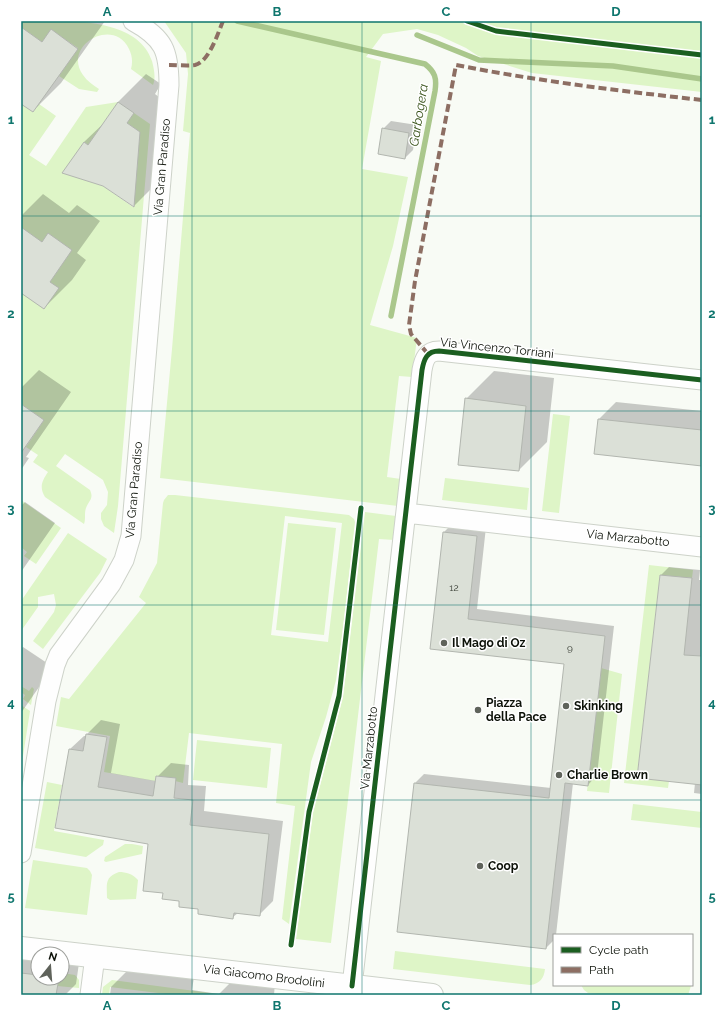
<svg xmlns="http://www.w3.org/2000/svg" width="723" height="1016" font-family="Raleway,sans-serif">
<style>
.green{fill:#def5c7;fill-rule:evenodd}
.shadow{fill:#0003;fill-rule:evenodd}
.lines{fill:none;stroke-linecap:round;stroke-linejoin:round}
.stream{stroke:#aac78c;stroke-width:5.5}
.building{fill:#dbe0d7;stroke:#b2b6af}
.street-casing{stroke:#cdd2c9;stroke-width:21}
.secondary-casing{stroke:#cdd2c9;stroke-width:24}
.street{stroke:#fefefe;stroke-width:19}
.secondary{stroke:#fefefe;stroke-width:22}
.quiet{stroke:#8d6e63;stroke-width:4;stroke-dasharray:8 4;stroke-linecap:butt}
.cycleway-casing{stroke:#fff;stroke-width:8}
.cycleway{stroke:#1b5e20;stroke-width:5}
.grid{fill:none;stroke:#0f766e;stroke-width:1;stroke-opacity:0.55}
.poi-dot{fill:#5f635b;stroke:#fff;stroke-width:1.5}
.labels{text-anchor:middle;stroke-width:3;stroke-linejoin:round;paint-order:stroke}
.number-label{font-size:10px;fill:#40453c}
.street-label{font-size:12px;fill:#0c1108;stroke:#fff}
.poi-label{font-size:12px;font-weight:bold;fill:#0c1108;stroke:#fff;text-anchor:start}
.water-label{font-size:13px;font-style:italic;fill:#385219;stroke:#fff}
.neatline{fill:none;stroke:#0f766e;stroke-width:1.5}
.grid-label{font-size:13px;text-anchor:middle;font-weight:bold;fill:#0f766e}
</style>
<rect width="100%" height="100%" fill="#f8fbf5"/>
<!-- green -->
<path class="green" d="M21,21C60,21 137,15 152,61C154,69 156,78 153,85L131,69C133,62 132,55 129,49C113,16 62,46 83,75C87,81 93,85 99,89L97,92L79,89L59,76L78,48L51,30L42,42L21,27Z
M164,21H702V92L532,73L478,56L466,48L438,35L417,29L383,34L366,57L381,61L362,169L408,177L393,246L370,325L417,338L412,377L399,376L387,477L401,479L398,506L160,478L172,349L190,133L183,131L188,74L186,53Z
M118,102L88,145L84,142L63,173L103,186L133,207L140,132L127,123L134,113L150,124L118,506L114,533L104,526L101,519V513L107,505L108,492L103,480L65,454L56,466L90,490C94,499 89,500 86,508C84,513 86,519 84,524L45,497C39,487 42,481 48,472L33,462L38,455L26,447L44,420L21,404V104L33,112L39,104L56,116L29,155L46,166L86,107Z
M553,414L570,416L559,513L542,511Z
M445,478L529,488L527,510L442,500Z
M168,495H175L349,515L354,519L355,522L342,637L336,680L326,717L311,762L289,924L282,919L295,806L276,803L282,744L189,733L183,783L156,776L155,781L104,772L110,736L56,726L61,697L69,699L146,603L139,597L157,563L163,503L164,500ZM285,516L342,523L328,642L271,635Z
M21,500L61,528L36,564L24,556L27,552L21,547Z
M365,512L396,516L394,540L379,539L331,943L296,939L313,813L343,697Z
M288,523L336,528L324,635L276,630Z
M68,533L107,559L100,573L43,649L33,641L54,612L56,605L54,594L38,597V607L21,631V601Z
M649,565L693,570L692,578L660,575L637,778L669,781L668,788L624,783Z
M601,668L622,674L609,793L587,791Z
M21,686L29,691L32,687L34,689L31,705L23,699L25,695L21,692Z
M21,705L30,711L21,769Z
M197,740L271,748L267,788L193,780Z
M47,782L62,785L54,831L104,840L103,845L86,857L35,848Z
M633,804L702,812V828L631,820Z
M125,844H132L143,846L142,854L106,862L104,861L105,857Z
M33,860L87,868L90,871L92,875L87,915L25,908Z
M119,872C126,872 133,874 138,880L136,899L110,900L107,898C107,885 104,877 119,872Z
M395,951L545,969C544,978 540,984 530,985L393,969Z
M62,973L75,975L79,980V988L57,986L59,978H62Z
M112,980L225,995H174L110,987L109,995H102L103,987Z
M581,985H678L691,986L688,995H606L588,993L584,990Z"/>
<!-- shadow -->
<path class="shadow" d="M21,21H105L61,83L33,111L21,103Z
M146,74L161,84L155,94L168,104L162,178L134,206L84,142L106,121L118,102Z
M391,121L417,125L413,150L405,158L383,129Z
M43,194L69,213L77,205L100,221L77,253L86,260L72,280L44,308L21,291V216Z
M39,370L71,392L26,457L29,458L21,470V388Z
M494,371L554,378L547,442L519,470L466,399Z
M616,402L702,411V465L599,419Z
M25,502L55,523L21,572V506Z
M453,523L486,527L477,609L614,626L597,775L588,785L573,783L556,935H554V940L546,948L415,783L424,774L551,788L565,663L431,648L444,532Z
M669,567L700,570L699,580H702V794L694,793L695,783L638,777L661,575Z
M23,647L53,667L21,713V649Z
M101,720L120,724L111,773L156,781L157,777L171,763L189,765L188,785L206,786L204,811L283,821L273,901L259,915L238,913L233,917L199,908L164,892L149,843L56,827L70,749L84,736H86L87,734Z
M28,949L80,956L76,984L65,995H21V956ZM38,954H62V978H38Z
M131,967L194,977L192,990L219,994L234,979L275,983L274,995H110L111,987Z"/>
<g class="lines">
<!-- stream -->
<path class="stream" d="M237,21L425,64C435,72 437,78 435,91L391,316
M417,35L479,60L613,66L702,79"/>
</g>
<!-- building -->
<path class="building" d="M21,27L42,42L51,29L78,49L33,112L21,104Z
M118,102L134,113L127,123L140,132L134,207L103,186L62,173L84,142L88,145Z
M382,128L409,133L405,159L378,154Z
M21,227L42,242L48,233L72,250L50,282L59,288L44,309L21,293Z
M465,398L526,406L519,471L458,465Z
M21,404L44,420L21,453Z
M598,419L702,430V466L594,454Z
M443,532L477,536L468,619L605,636L588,786L565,783L546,949L397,932L414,783L549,798L564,664L430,649Z
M660,575L692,578L684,655L702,656V785L637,778Z
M86,734L107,737L98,787L153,796L156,776L176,778L174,798L193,800L190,825L269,834L260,916L234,913L233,919L198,914V909L179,907V901L162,899L163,893L143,891L148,844L55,828L69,749L83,751Z
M21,973L38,975V978H59L56,995H21Z"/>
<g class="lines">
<!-- street casing -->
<g class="street-casing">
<path id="street" d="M406,513L702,547
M21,853L46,701L55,665L59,655L111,584L124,560L131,536L169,85C169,51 164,38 133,21
M352,986L422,370C424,359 427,351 439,351L702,380
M90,995L95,956"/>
</g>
<!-- secondary casing -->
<g class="secondary-casing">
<path id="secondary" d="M21,948L432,995"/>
</g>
<!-- street -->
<use href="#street" class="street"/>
<!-- secondary -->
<use href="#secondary" class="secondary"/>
<!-- quiet -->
<path class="quiet" d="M169,65C177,65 187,66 195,65C209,62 218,33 223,21
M428,354L411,334L409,325L415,281L456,65C538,81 620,91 702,100"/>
<!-- cycleway casing -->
<g class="cycleway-casing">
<path id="cycleway" d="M467,21L496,31L513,33L702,55
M291,945L309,812L339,696L361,508
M352,986L422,370C424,359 427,351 439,351L702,380"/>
</g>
<!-- cycleway -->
<use href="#cycleway" class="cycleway"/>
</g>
<!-- grid -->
<path class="grid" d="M192,21V995M362,21V995M531,21V995M21,216H702M21,411H702M21,605H702M21,800H702"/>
<!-- markers -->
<g class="poi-dot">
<circle cx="444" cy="643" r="4"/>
<circle cx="566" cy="706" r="4"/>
<circle cx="478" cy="710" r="4"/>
<circle cx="559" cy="775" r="4"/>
<circle cx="480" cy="866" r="4"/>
</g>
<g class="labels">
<!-- number labels -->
<g class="number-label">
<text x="454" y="591">12</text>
<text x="570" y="651">9</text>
</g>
<!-- street labels -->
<g class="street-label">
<text transform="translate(162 167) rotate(-85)" y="4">Via Gran Paradiso</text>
<text transform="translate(497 348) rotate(6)" y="4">Via Vincenzo Torriani</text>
<text transform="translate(134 490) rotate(-85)" y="4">Via Gran Paradiso</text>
<text transform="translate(628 538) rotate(6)" y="4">Via Marzabotto</text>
<text transform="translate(369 748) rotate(-84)" y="4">Via Marzabotto</text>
<text transform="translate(264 976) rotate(7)" y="4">Via Giacomo Brodolini</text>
</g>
<!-- poi labels -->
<g class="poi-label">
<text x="452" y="647">Il Mago di Oz</text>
<text x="486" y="707">Piazza<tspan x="486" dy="14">della Pace</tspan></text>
<text x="574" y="710">Skinking</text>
<text x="567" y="779">Charlie Brown</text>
<text x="488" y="870">Coop</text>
</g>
<!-- water labels -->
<g class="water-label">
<text transform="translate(418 115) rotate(-81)" y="5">Garbogera</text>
</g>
</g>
<!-- border -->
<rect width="723" height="1016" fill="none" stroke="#ffffff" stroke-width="44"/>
<!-- legend -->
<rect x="553" y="934" width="140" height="52" fill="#ffffff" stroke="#9ea09c"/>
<rect x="561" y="947" width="20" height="6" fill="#1b5e20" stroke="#9ea09c"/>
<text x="589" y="954" font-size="12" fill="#0c1108">Cycle path</text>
<rect x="561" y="967" width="20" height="6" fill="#8d6e63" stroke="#9ea09c"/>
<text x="589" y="974" font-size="12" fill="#0c1108">Path</text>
<!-- north arrow -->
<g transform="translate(50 966) rotate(17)"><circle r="19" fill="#ffffff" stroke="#9ea09c"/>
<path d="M0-3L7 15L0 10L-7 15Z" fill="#5f635b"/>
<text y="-6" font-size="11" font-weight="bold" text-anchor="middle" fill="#0c1108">N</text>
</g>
<rect x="22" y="22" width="679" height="972" class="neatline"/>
<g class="grid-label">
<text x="107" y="16">A</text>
<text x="277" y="16">B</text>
<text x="446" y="16">C</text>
<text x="616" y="16">D</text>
<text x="11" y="124">1</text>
<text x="712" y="124">1</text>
<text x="11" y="318">2</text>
<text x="712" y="318">2</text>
<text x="11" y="513">3</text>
<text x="712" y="513">3</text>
<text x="11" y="707">4</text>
<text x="712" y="707">4</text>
<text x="11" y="901">5</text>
<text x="712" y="901">5</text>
<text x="107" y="1010">A</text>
<text x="277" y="1010">B</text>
<text x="446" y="1010">C</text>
<text x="616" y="1010">D</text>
</g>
</svg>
